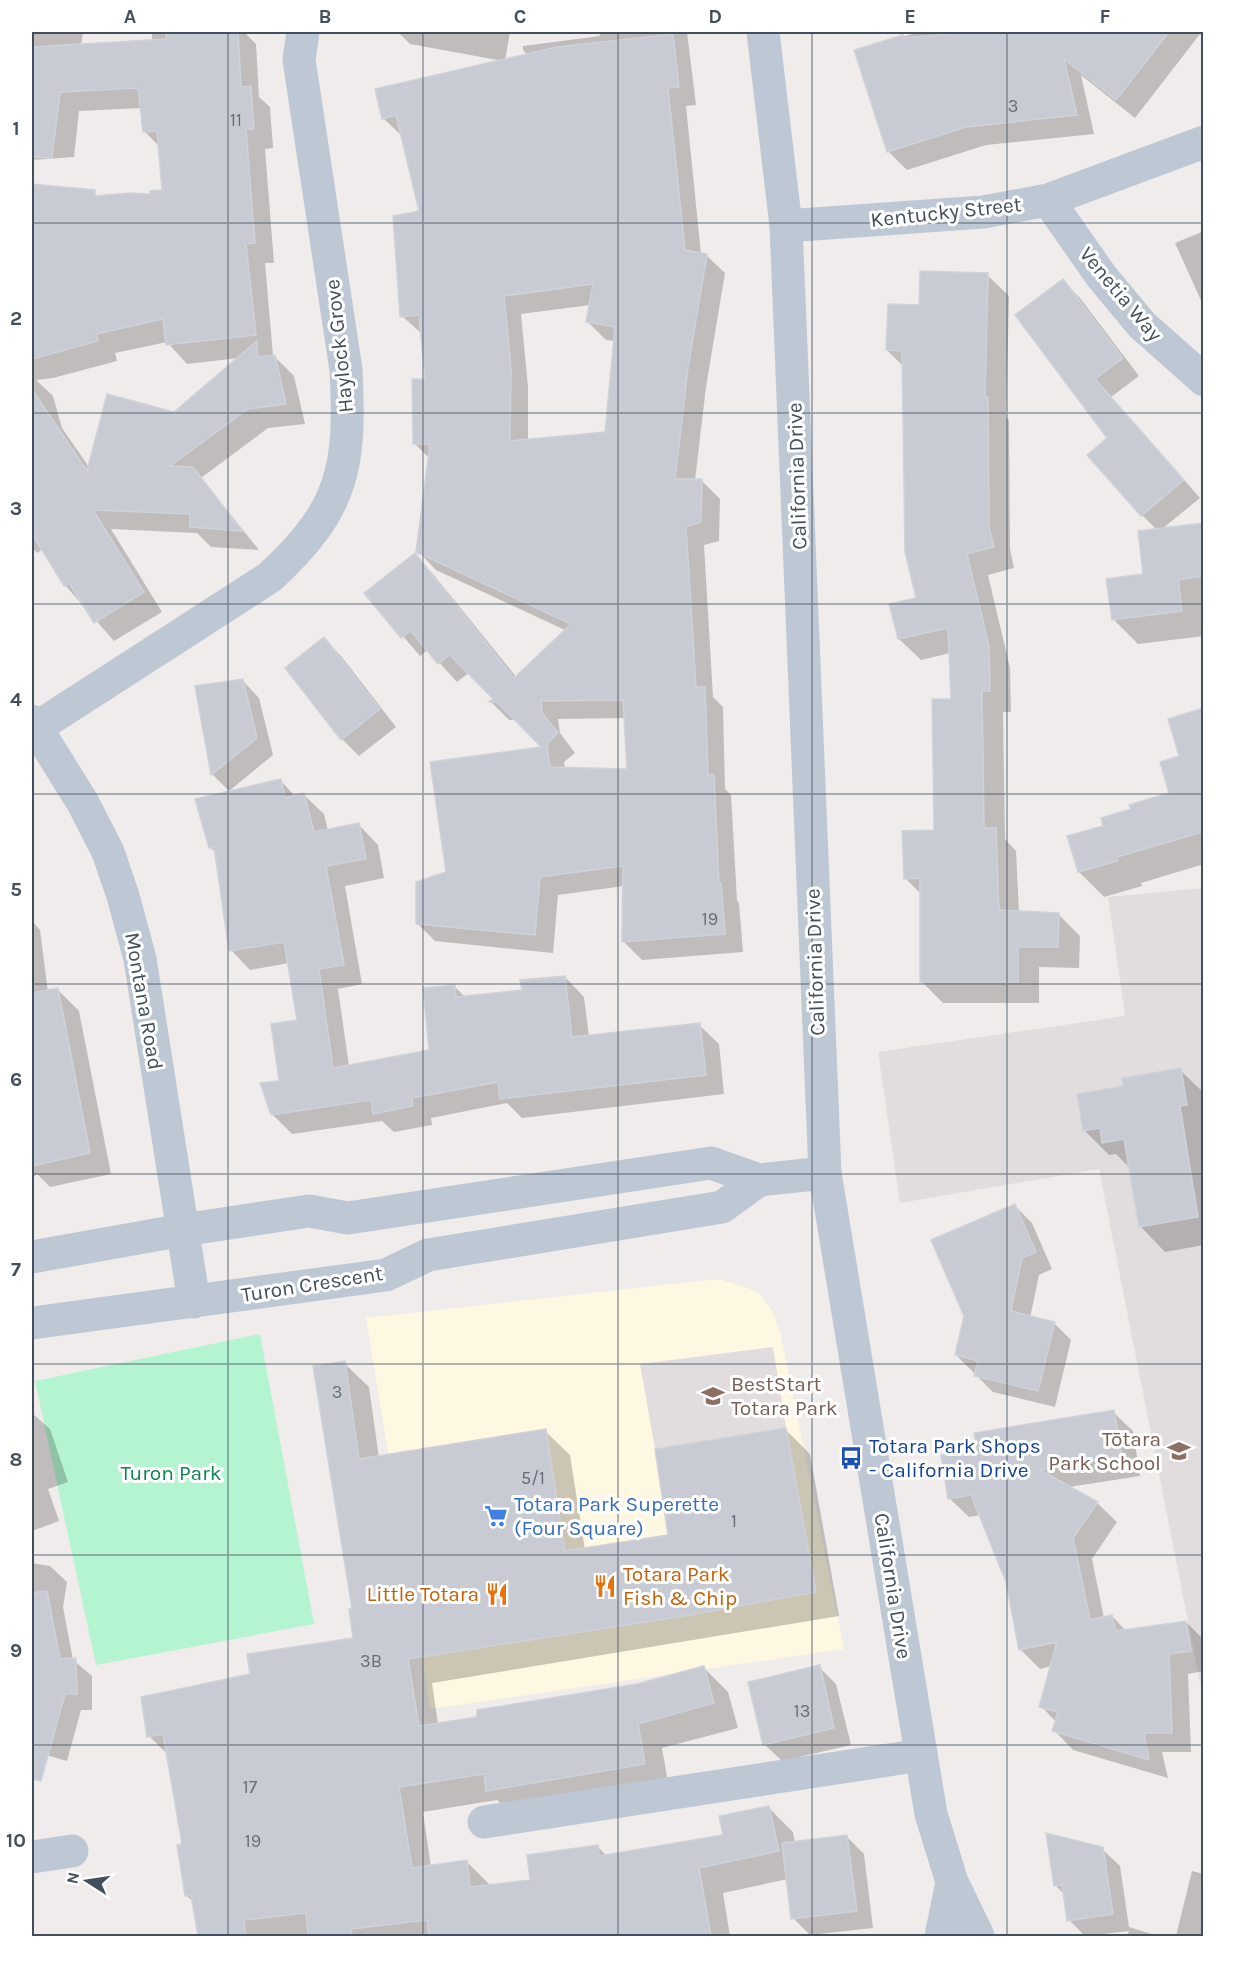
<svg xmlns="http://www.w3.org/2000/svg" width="1235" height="1968" font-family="Karla,sans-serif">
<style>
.commercial{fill:#fef7e2}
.education{fill:#e1ddde}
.green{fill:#b4f4d0}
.shadow{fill:#0003;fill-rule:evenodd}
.building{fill:#c8cbd3;stroke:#d0d2d9;stroke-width:1.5;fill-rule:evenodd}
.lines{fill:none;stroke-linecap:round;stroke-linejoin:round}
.minor{stroke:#bec8d4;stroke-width:33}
.tertiary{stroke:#bec8d4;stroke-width:33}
.grid{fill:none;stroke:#434f5c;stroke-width:1.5;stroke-opacity:0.55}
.labels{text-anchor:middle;stroke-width:6;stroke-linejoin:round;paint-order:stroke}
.number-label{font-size:18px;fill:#646e7a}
.street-label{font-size:21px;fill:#434f5c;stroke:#fff}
.education-label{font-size:21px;fill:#785e54;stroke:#fff;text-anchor:start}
.transit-label{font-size:21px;fill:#164399;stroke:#fff;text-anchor:start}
.park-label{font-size:21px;fill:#0c864e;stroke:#fff}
.shop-label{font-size:21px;fill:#366cbe;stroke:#fff;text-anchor:start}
.food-label{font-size:21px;fill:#c56008;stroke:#fff;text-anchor:start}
.neatline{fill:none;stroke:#434f5c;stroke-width:2}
.grid-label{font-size:20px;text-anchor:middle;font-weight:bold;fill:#434f5c}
</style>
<rect width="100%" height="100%" fill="#f0ecec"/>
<!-- commercial -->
<path class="commercial" d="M709,1280H722L748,1288L760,1294L773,1312L781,1336L844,1649L430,1709L366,1318Z"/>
<!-- education -->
<path class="education" d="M1203,888V1698L1099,1169L900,1203L878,1052L1125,1016L1108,897Z
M773,1347L786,1428L655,1449L640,1364Z"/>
<!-- green -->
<path class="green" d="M260,1334L314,1624L96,1665L35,1381Z"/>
<!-- shadow -->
<path class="shadow" d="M32,32H83L81,46L152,41V32H244L256,44L259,97L270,107L273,148L265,149L274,263H265L273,355L294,376L305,424L268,428L201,478L259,550L211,547L197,533L111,529L162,612L114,641L65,585L43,549L37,553L32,547V242L126,223L152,196L163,191L160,147L144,131L142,108L79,111L74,157L32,160ZM167,342L187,364L239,358L175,414L89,467L62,428L53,396L36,380L53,378L117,361L115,353Z
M398,32H510L505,61L528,56L523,50V46L600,36L599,32H687L696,105L686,106L701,254L706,255L725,273L706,387L695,480H701L720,499L719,541L704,545L713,697L723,707L725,789L731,795L737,900L739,903L743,952L642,960L623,941L624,886L558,895L553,953L435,941L417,923L448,873L544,748L517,720H509L491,702L495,699L470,672L457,682L428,650L420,656L366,593L415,555L433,574L517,678L567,631L436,570L418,551L430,459L414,443L427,381L422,334L402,316L420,212L402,136L383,118L503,61L410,44ZM590,305L587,321L606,340L615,341L606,433L528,441V387L521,314ZM626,718L628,771L565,769L564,762L575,753L560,733L558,719Z
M919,32H1030L1033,52L1048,32H1204V36L1200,34L1135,118L1081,75L1094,134L986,145L907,170L888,151L856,51Z
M32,191L43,202L40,228H32Z
M1204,231V307L1175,243Z
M987,275L1009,296L1006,417L1009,420L1010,549L1014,568L988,575L1010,668L1011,712H1003L1005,839L1016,851L1019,913L1058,914L1080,936L1079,968L1039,967V1003H943L922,982V895L905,878L936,831L952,700L950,653L921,660L899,639L917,599L903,366L887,350L920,306Z
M1063,281L1080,298L1139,376L1111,397L1200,498L1162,529L1204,524V636L1138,644L1113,619L1145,575L1157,530L1142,515L1109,438Z
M324,639L341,656L396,727L359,756L342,739Z
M242,680L259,698L273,755L229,791L212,774Z
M1204,710V864L1141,883L1142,886L1104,897L1079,872L1105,827L1132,810L1170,794L1181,758L1170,720Z
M280,780L296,797L304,795L324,814L328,831L359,825L378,845L384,878L345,886L362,984L338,989L349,1066L431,1051L455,987L465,997L523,991L565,977L584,997L589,1037L699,1025L719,1044L724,1094L522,1118L507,1103L431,1118L432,1125L394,1132L382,1121L292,1134L272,1114L299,1021L289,963L250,970L231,950L216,853L210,847Z
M32,921L40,930L48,992L58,990L79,1011L111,1174L50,1187L37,1174L32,1178Z
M1180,1070L1204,1093V1245L1165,1252L1140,1226L1129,1167L1116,1154L1109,1155L1084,1130L1124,1087Z
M1015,1206L1032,1223L1052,1269L1039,1275L1030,1318L1054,1323L1071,1340L1055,1407L993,1392L956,1355Z
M344,1363L369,1387L379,1458L545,1431L570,1455L585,1550L670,1536L785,1429L810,1454L839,1616L432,1683L438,1724L637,1686L704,1668L728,1692L738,1728L662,1748L669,1788L511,1814L497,1800L423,1812L431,1867L466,1861L491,1886L532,1882L597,1846L607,1856L725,1836L768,1807L793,1832L795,1843L847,1837L864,1854L873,1928L810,1935L793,1918L788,1879L723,1893L730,1936H199L194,1903L186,1895L183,1846L168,1755L149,1736L251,1675L355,1640Z
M1113,1412L1133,1431L1140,1476L1069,1487L1097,1503L1117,1522L1092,1559L1104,1618L1112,1616L1126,1631L1186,1622L1204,1640V1671L1188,1674L1191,1752H1162L1168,1778L1073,1750L1054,1730L1056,1722L1041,1706L1051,1666L1040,1669L1020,1649L1008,1581L981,1515L969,1517L949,1498L979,1451Z
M32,1413L50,1429L68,1482L48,1489L59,1521L32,1531Z
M32,1563L50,1566L67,1582L63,1607L73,1660L92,1676V1710H81L67,1761L32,1751Z
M819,1667L836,1684L851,1745L782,1761L764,1744Z
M1102,1849L1120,1866L1129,1927L1158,1936H1127L1129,1931L1085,1936L1069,1920L1065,1895L1055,1885Z
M1192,1871L1204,1874V1936H1176Z"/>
<!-- building -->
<path class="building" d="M166,32H238L241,87L251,86L254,129H246L255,243L246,244L256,335L166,345L163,319L96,334L98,341L32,359V184L95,190V196L130,193L150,194V191L162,190L157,131L143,132L138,88L60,92L52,158L32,157V47L166,39Z
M970,32H1169L1116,100L1064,59L1077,115L966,127L887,152L854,50L903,35L904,38Z
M673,34L679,87L668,88L685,250L707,254L688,368L675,479H702L701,522L686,527L696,687H705L708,775H714L719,883H721L725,934L622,942L623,866L540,877L535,935L416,924V882L446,872L430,762L541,747L497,702H489L493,699L450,655L438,664L411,631L401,638L364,593L415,553L514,678L571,624L416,552L430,444H413L412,379H425L419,315L400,317L393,216L419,211L396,115L382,119L375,89L557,47ZM593,284L586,322L615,327L605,432L510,441L511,368L504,296ZM623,700L627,769L550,767L547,744L558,733L542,713L541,701Z
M920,271L988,273L985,397H988L989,527L994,547L967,554L989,646L990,691H982L984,828H996L999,910L1059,913L1058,947H1018V982H920V878L904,879L902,831L934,830L932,699H951L948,628L898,639L889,604L916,598L905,552L902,351L886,350L888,304L919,305Z
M1063,279L1123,358L1095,379L1184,480L1141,516L1087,455L1107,438L1015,315Z
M257,341L258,357L275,355L286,404L248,409L170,466L193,467L242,531L190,527V514L93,510L144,592L94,623L69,583L64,586L32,534V389L87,471L107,394L174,412Z
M1203,523V576L1178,580L1182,611L1112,620L1106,579L1143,574L1138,531Z
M324,637L380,709L341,740L285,668Z
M243,679L257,738L211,775L195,686Z
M1203,708V832L1117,857L1118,861L1078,872L1067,836L1103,826L1101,818L1131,809L1129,805L1169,793L1160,762L1179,756L1168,719Z
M281,779L285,798L304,793L314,832L359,823L366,859L326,866L344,965L319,969L333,1068L429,1050L423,988L455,985L456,997L522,990L520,980L565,976L572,1037L700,1023L706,1075L500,1099L498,1082L412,1098L413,1106L373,1114L371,1100L271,1115L260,1083L279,1081L271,1024L297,1020L284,942L229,951L214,847L209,848L195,799Z
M58,988L90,1153L32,1166V993Z
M1181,1068L1187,1105L1180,1106L1198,1217L1139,1227L1124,1139L1102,1143L1100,1128L1083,1131L1077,1094L1123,1086L1122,1078Z
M1015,1204L1036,1252L1022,1258L1011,1311L1055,1322L1038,1391L974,1376L978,1361L955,1355L964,1316L931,1240Z
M345,1361L359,1459L546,1429L565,1551L668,1535L655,1449L786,1428L816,1592L690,1615L408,1659L419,1726L477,1717V1710L637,1684L704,1666L714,1703L638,1724L645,1764L486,1791L484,1774L399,1787L412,1868L467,1860L470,1887L530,1880L527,1855L598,1845L599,1856L723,1835L719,1816L769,1806L779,1851L699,1868L711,1936H429L427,1920L351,1929L352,1936H308L306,1913L244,1920L246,1936H198L191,1895L185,1896L177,1845L182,1844L163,1734L147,1737L141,1697L250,1674L247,1654L353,1638L349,1609H352L313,1366Z
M1114,1410L1122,1456L1040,1470L1098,1502L1073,1538L1090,1620L1112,1615L1116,1631L1186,1621L1191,1651L1169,1654L1172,1733H1144L1149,1760L1052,1731L1058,1712L1039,1707L1057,1642L1019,1650L1006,1582L971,1495L948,1499L941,1455L977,1449L974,1433Z
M47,1591L60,1659L76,1658L77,1694H65L41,1781L32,1779V1593Z
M820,1665L834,1728L763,1745L748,1682Z
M1046,1833L1103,1847L1113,1914L1067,1921L1062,1885L1054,1886Z
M847,1835L857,1911L791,1919L782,1843Z"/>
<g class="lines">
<!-- minor -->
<path class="minor" d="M1048,200L1102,277L1142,325L1204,380
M786,226L983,212L1048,200L1204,142
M32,721L83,803L108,852L123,896L140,959L194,1302
M36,728L270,577C344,509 351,467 346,370L299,60L303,32
M32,1257L183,1230L309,1211L348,1218L711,1163L759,1180
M32,1323L386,1275L428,1255L722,1207L759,1180L825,1173
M484,1822L921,1755
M32,1857L72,1851"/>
<!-- tertiary -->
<path class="tertiary" d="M763,32L786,226L825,1173L931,1814L952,1882L978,1936
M941,1936L952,1882"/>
</g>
<!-- grid -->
<path class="grid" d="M228,32V1936M423,32V1936M618,32V1936M812,32V1936M1007,32V1936M32,223H1204M32,413H1204M32,604H1204M32,794H1204M32,984H1204M32,1174H1204M32,1364H1204M32,1555H1204M32,1745H1204"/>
<!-- icons -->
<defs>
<g id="school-bare" transform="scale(1.8)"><path d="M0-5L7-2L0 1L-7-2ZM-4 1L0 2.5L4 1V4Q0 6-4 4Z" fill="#8d6e63" stroke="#fff" stroke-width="2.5" paint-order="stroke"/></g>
<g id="bus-bare" transform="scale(1.8)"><path d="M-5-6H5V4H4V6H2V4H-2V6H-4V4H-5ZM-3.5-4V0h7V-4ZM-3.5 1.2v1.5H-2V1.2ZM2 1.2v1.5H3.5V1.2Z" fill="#1a4fb4" stroke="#fff" stroke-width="2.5" paint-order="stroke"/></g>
<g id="supermarket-bare" transform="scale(1.8)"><path d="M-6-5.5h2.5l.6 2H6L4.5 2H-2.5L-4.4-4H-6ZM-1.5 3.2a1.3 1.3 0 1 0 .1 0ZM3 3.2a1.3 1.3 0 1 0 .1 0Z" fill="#3f7fe0" stroke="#fff" stroke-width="2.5" paint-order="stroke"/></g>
<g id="restaurant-bare" transform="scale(1.8)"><path d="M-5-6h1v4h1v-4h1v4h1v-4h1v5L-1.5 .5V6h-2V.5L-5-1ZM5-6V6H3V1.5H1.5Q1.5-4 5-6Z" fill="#e8710a" stroke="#fff" stroke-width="2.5" paint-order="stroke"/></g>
</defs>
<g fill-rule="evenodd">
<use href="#school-bare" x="713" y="1396"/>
<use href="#school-bare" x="1179" y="1451"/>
<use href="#bus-bare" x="851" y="1458"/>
<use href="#supermarket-bare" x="496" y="1516"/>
<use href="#restaurant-bare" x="605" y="1586"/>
<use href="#restaurant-bare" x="497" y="1594"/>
</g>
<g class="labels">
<!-- number labels -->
<g class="number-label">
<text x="1013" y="112">3</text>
<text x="236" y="126">11</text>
<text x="710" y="925">19</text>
<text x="337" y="1398">3</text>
<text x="533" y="1484">5/1</text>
<text x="734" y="1527">1</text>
<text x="371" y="1667">3B</text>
<text x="802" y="1717">13</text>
<text x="250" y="1793">17</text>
<text x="253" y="1847">19</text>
</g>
<!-- street labels -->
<g class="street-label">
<text transform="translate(946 212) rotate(-6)" y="7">Kentucky Street</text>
<text transform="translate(1121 294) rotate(50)" y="7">Venetia Way</text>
<text transform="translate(339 346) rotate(-96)" y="7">Haylock Grove</text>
<text transform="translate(797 476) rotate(-92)" y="7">California Drive</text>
<text transform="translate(815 962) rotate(-92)" y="7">California Drive</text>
<text transform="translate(144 1001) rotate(80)" y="7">Montana Road</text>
<text transform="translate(312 1284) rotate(-9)" y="7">Turon Crescent</text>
<text transform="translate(893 1586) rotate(81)" y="7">California Drive</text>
</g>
<!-- education labels -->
<g class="education-label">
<text x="731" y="1391">BestStart<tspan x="731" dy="24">Totara Park</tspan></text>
<text x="1161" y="1446" text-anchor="end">Tōtara<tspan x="1161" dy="24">Park School</tspan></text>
</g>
<!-- transit labels -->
<g class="transit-label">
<text x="869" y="1453">Totara Park Shops<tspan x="869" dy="24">- California Drive</tspan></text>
</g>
<!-- park labels -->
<g class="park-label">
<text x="171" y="1480">Turon Park</text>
</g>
<!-- shop labels -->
<g class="shop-label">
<text x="514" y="1511">Totara Park Superette<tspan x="514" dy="24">(Four Square)</tspan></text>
</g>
<!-- food labels -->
<g class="food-label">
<text x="623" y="1581">Totara Park<tspan x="623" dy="24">Fish &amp; Chip</tspan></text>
<text x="479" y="1601" text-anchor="end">Little Totara</text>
</g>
</g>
<!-- border -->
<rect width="1235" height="1968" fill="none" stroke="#ffffff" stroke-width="66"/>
<!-- north arrow -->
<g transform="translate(87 1881) rotate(282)" stroke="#ffffff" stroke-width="4.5" paint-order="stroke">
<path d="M0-4.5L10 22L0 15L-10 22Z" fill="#434f5c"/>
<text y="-9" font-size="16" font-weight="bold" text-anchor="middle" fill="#434f5c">N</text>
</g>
<rect x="33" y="33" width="1169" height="1902" class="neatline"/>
<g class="grid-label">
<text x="130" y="23">A</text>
<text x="325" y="23">B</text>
<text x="520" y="23">C</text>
<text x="715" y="23">D</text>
<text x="910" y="23">E</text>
<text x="1105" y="23">F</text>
<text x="16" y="135">1</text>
<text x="16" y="325">2</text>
<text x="16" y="515">3</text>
<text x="16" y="706">4</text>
<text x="16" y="896">5</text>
<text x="16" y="1086">6</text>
<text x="16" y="1276">7</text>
<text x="16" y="1466">8</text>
<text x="16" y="1657">9</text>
<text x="16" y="1847">10</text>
</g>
</svg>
